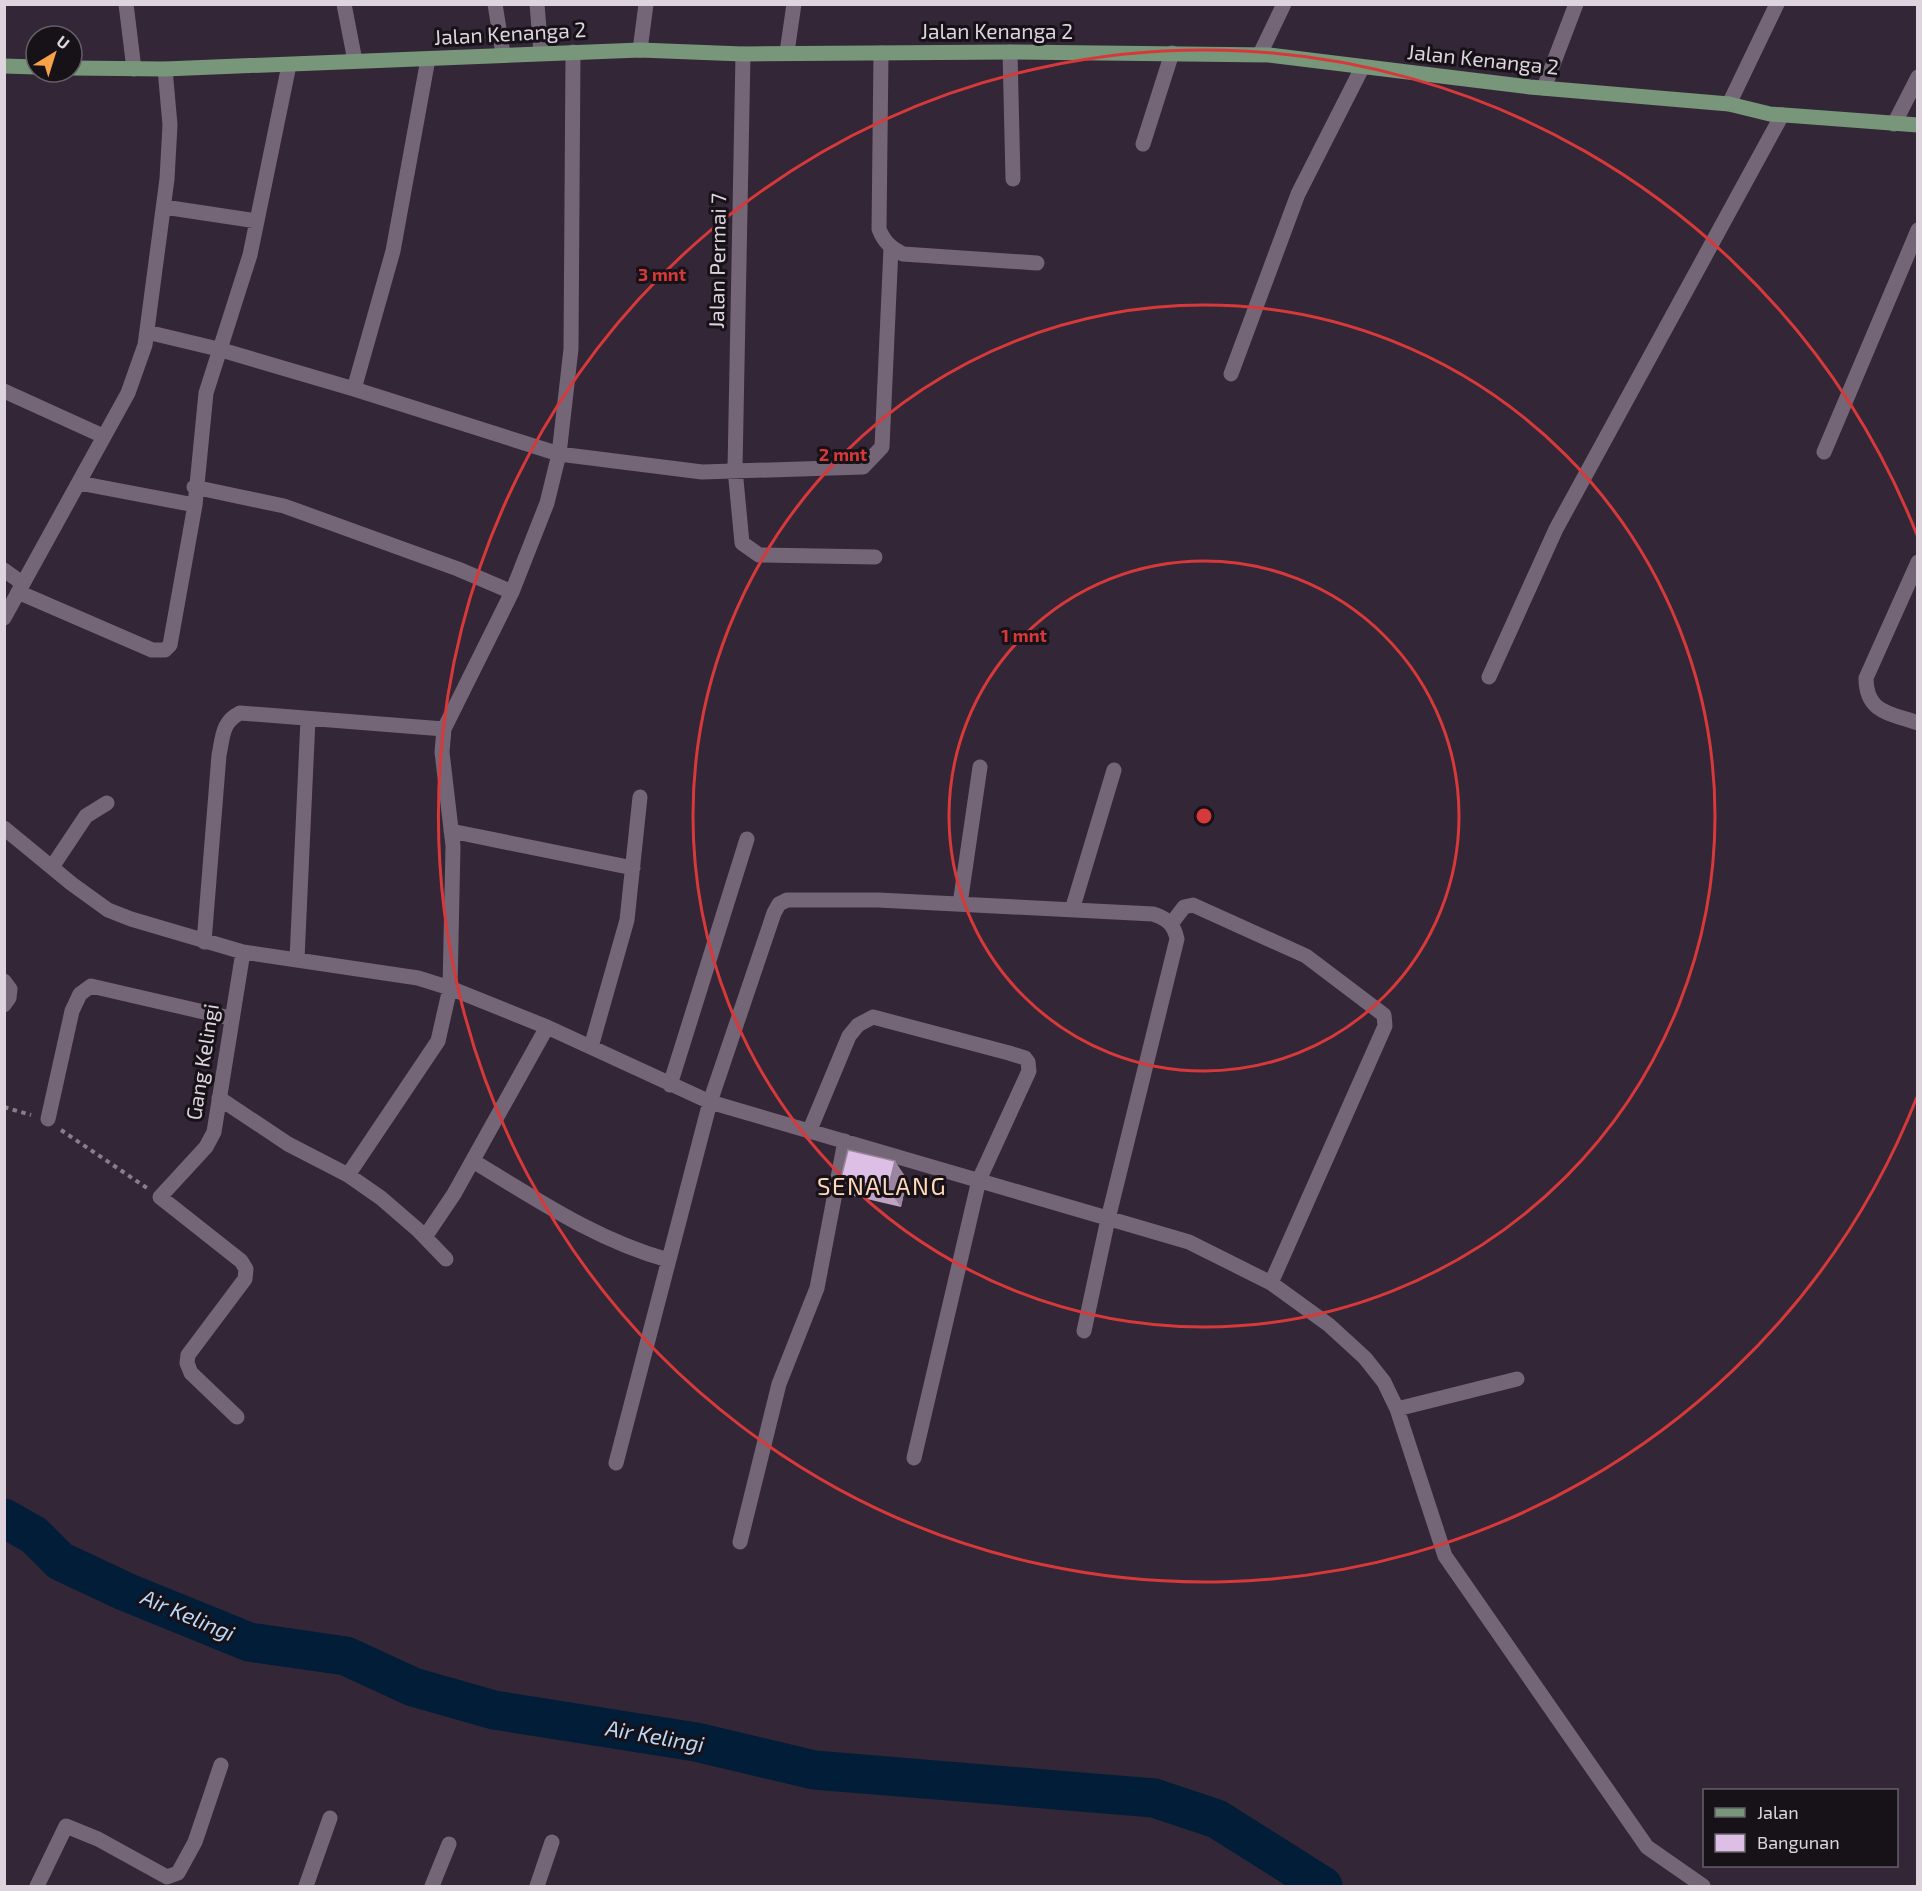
<svg xmlns="http://www.w3.org/2000/svg" width="1922" height="1891" font-family="'Exo 2',sans-serif">
<style>
.lines{fill:none;stroke-linecap:round;stroke-linejoin:round}
.river{stroke:#021d38;stroke-width:39}
.path{stroke:#887d8a;stroke-width:4;stroke-dasharray:4.5 4.5;stroke-linecap:butt}
.minor{stroke:#746577;stroke-width:15}
.major{stroke:#78967a;stroke-width:15}
.wall{fill:#bea3c4}
.shaded-wall{fill:#9b85a0}
.building{fill:#ddbee4;stroke:#9b85a0;stroke-width:1.5}
.ring{fill:none;stroke:#d7393a;stroke-width:3}
.labels{text-anchor:middle;stroke-width:6;stroke-linejoin:round;paint-order:stroke}
.street-label{font-size:21px;fill:#ddd4de;stroke:#171118}
.water-label{font-size:22px;font-style:italic;fill:#bbd8f8;stroke:#171118}
.quarter-label{font-size:24px;letter-spacing:1.5px;fill:#ffd9b9;stroke:#171118}
.centre{fill:#d7393a;stroke:#171118;stroke-width:3}
.ring-label{font-size:18px;text-anchor:middle;font-weight:bold;fill:#d7393a;stroke:#171118;stroke-width:6;stroke-linejoin:round;paint-order:stroke}
</style>
<rect width="100%" height="100%" fill="#332636"/>
<g class="lines">
<!-- river -->
<path class="river" d="M4,1518L34,1535L60,1561L126,1592L249,1642L346,1656L413,1687L494,1710L696,1742L814,1770L1154,1798L1217,1819L1323,1886"/>
<!-- path -->
<path class="path" d="M4,1107L31,1115
M61,1130L147,1188"/>
<!-- minor -->
<path class="minor" d="M126,4L134,69
M344,4L355,61
M495,4L503,54
M537,4L541,53
M640,50L646,4
M787,52L794,4
M1010,52L1013,179
M881,53L879,229C884,242 891,248 903,254L1037,263
M743,54L735,469L742,543L759,555L875,557
M1260,54L1284,4
M1544,88L1576,4
M1729,104L1777,4
M1894,124L1918,77
M1143,144L1172,53
M164,207L257,221
M147,332L218,349L354,389L559,454L702,472L863,467L882,447L891,248
M1231,374L1298,194L1362,68
M354,389L393,251L428,59
M4,391L103,436
M1824,452L1918,230
M79,483L195,505
M194,487L284,506L458,569L512,592
M1918,562L1866,678C1866,713 1890,713 1918,723
M4,570L22,583
M18,592L152,650H165L170,645L195,505L206,393L250,255L289,65
M4,618L128,393L145,345L167,179L170,125L165,69
M1489,677L1556,529L1782,115
M4,828L72,884L108,910L131,919L243,952L418,978L450,988L547,1027L710,1102L1189,1242L1271,1283L1329,1325L1365,1358L1384,1382L1397,1409L1445,1556L1647,1847L1703,1886
M451,831L633,868
M52,867L86,816L107,803
M960,904L980,767
M1072,910L1114,770
M1171,924L1184,907L1193,905L1306,956L1384,1015L1385,1026L1271,1283
M204,942L219,755C223,736 222,722 240,713L444,729
M297,959L308,719
M4,981L10,989L9,998L4,1005
M591,1047L627,920L640,797
M670,1085L747,839
M219,1098L288,1144L348,1175L381,1198L418,1230L446,1259
M48,1119L72,1011L80,994L91,986L230,1018
M809,1132L849,1036L858,1025L873,1017L1009,1053L1025,1058L1028,1062L1029,1071L979,1180L914,1458
M473,1161C536,1199 596,1240 668,1260
M348,1175L438,1041L450,988L453,846L442,752L444,729L512,592L547,503L559,454L571,349L573,52
M425,1237L454,1194L547,1027
M1397,1409L1517,1379
M237,1417L191,1373L187,1363L188,1355L245,1279L246,1269L241,1261L160,1197L206,1147L214,1132L243,952
M616,1463L710,1102L774,913L779,904L787,900H878L1153,914C1166,918 1174,924 1177,939L1108,1219L1084,1331
M740,1542L779,1384L817,1288L845,1141
M37,1886L66,1826L98,1839L167,1877L178,1873L195,1842L221,1765
M306,1886L330,1818
M432,1886L449,1844
M537,1886L552,1842"/>
<!-- major -->
<path class="major" d="M4,66L36,67
M72,68L165,69L640,50L743,54L1010,52L1269,55L1530,87L1729,104L1770,114L1918,125"/>
</g>
<!-- wall -->
<path class="wall" d="M841,1178L907,1179L901,1207L854,1196Z"/>
<!-- shaded-wall -->
<path class="shaded-wall" d="M895,1161L907,1179L901,1207L888,1189Z"/>
<!-- building -->
<path class="building" d="M848,1150L895,1161L888,1189L841,1178Z"/>
<!-- distance rings -->
<g class="ring">
<circle cx="1204" cy="816" r="255"/>
<circle cx="1204" cy="816" r="511"/>
<path d="M1917 1097A766 766 0 1 1 1917 535"/>
</g>
<g class="labels">
<!-- street labels -->
<g class="street-label">
<text x="997" y="39">Jalan Kenanga 2</text>
<text transform="translate(510 34) rotate(-3)" y="7">Jalan Kenanga 2</text>
<text transform="translate(1483 60) rotate(6)" y="7">Jalan Kenanga 2</text>
<text transform="translate(718 261) rotate(-89)" y="7">Jalan Permai 7</text>
<text transform="translate(203 1062) rotate(-81)" y="7">Gang Kelingi</text>
</g>
<!-- water labels -->
<g class="water-label">
<text transform="translate(188 1615) rotate(23)" y="8">Air Kelingi</text>
<text transform="translate(655 1736) rotate(10)" y="8">Air Kelingi</text>
</g>
<!-- quarter labels -->
<g class="quarter-label">
<text x="882" y="1195">SENALANG</text>
</g>
</g>
<circle cx="1204" cy="816" r="9" class="centre"/>
<g class="ring-label">
<text x="662" y="281">3 mnt</text>
<text x="843" y="461">2 mnt</text>
<text x="1024" y="642">1 mnt</text>
</g>
<!-- border -->
<rect width="1922" height="1891" fill="none" stroke="#ddd4de" stroke-width="12"/>
<!-- legend -->
<rect x="1703" y="1789" width="195" height="78" fill="#171118" stroke="#665f67" stroke-width="1.5"/>
<rect x="1715" y="1808" width="30" height="9" fill="#78967a" stroke="#665f67" stroke-width="1.5"/>
<text x="1757" y="1819" font-size="18" fill="#ddd4de">Jalan</text>
<rect x="1715" y="1834" width="30" height="18" fill="#ddbee4" stroke="#665f67" stroke-width="1.5"/>
<text x="1757" y="1849" font-size="18" fill="#ddd4de">Bangunan</text>
<!-- north arrow -->
<g transform="translate(54 54) rotate(38)"><circle r="28" fill="#171118" stroke="#665f67" stroke-width="1.5"/>
<path d="M0-4.5L10 22L0 15L-10 22Z" fill="#f7a149"/>
<text y="-9" font-size="16" font-weight="bold" text-anchor="middle" fill="#ddd4de">U</text>
</g>
</svg>
